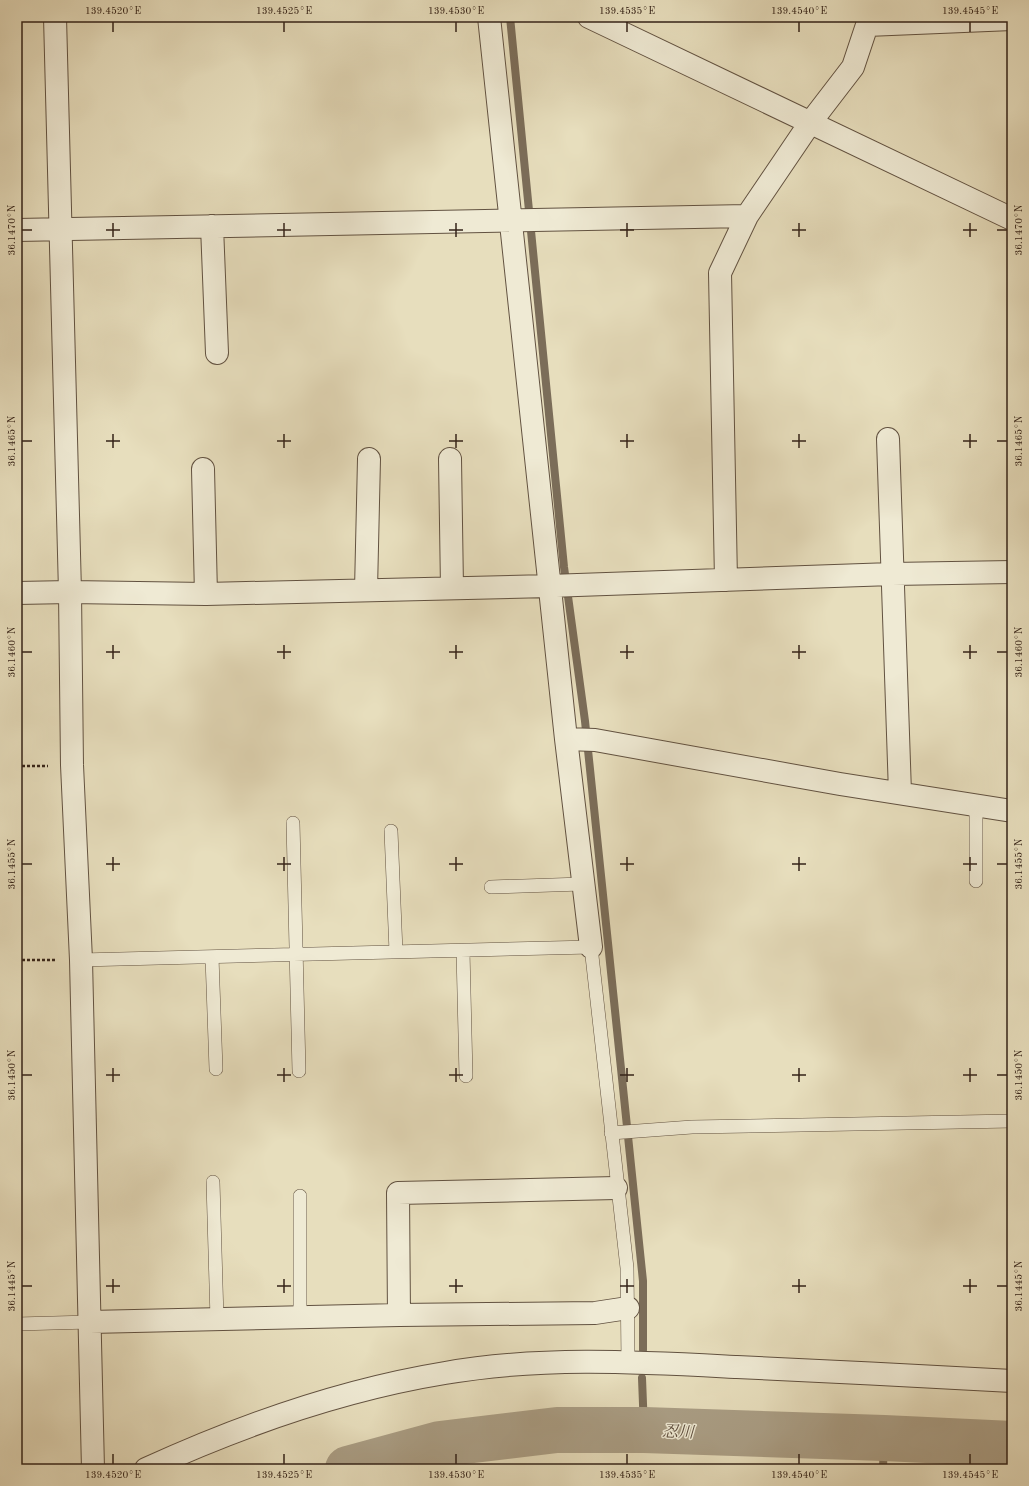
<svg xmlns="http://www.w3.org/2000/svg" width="1029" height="1486" font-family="'Old Standard TT','Noto Serif JP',serif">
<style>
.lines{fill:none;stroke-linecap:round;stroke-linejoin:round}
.stream{stroke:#7b6d59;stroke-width:8}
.river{stroke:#aa9e85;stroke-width:46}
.lane-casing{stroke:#625241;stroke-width:14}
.street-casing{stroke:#625241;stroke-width:24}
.path{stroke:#352318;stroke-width:2.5;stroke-dasharray:3 2;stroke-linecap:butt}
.lane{stroke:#efead4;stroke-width:13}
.street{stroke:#efead4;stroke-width:22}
.ticks{fill:none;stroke:#352318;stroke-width:1.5}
.labels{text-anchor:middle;stroke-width:3;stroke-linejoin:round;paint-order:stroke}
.water-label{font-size:16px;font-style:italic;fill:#5e4e3e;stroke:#efead4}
.neatline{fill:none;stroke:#352318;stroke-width:1.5}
.ticks-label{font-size:10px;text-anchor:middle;fill:#352318}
</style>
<rect width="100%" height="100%" fill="#e7debd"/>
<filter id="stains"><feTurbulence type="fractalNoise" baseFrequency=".005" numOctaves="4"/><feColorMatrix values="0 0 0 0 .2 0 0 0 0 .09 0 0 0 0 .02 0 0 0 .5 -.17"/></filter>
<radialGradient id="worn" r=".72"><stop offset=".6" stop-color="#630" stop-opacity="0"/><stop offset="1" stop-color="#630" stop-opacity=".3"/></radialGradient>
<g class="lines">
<!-- stream -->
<path class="stream" d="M510,17L564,567L585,721L643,1281V1350
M642,1378L644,1430
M883,1469L884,1438"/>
<!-- river -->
<path class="river" d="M348,1469L440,1444L557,1430H644L884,1438L1012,1444"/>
<!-- lane casing -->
<g class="lane-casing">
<path id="lane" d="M976,805V881
M293,823L299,1071
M391,831L396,952
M491,887L582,884
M463,951L466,1076
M212,957L216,1069
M81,960L591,947L627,1268L628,1361
M611,1133L692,1127L1012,1121
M213,1182L217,1319
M300,1196V1317
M17,1324L90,1322"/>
</g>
<!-- street casing -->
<g class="street-casing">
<path id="street" d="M55,17L70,592L72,765L81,960L93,1469
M489,17L566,739L591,947
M589,17L1012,219
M212,226L217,353
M17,230L747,216
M888,439L900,793
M450,459L452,588
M203,469L206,594
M726,580L720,273L747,216L810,123L853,67L867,25L1012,19
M366,590L369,459
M17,593L70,592L206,594L549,586L892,574L1012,572
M566,739L595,740L840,784L1012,811
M399,1315L398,1193L616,1188
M90,1322L399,1315L595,1313L628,1308
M146,1469C242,1425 341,1390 445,1373C542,1356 640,1362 737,1367C829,1371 920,1376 1012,1381"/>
</g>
<!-- path -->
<path class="path" d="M17,766H48
M17,960H56"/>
<!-- lane -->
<use href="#lane" class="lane"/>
<!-- street -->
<use href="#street" class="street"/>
</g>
<!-- ticks -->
<path class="ticks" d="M113,22V32M284,22V32M456,22V32M627,22V32M799,22V32M970,22V32M113,223V237M284,223V237M456,223V237M627,223V237M799,223V237M970,223V237M22,230H32M106,230H120M277,230H291M449,230H463M620,230H634M792,230H806M963,230H977M997,230H1007M113,434V448M284,434V448M456,434V448M627,434V448M799,434V448M970,434V448M22,441H32M106,441H120M277,441H291M449,441H463M620,441H634M792,441H806M963,441H977M997,441H1007M113,645V659M284,645V659M456,645V659M627,645V659M799,645V659M970,645V659M22,652H32M106,652H120M277,652H291M449,652H463M620,652H634M792,652H806M963,652H977M997,652H1007M113,857V871M284,857V871M456,857V871M627,857V871M799,857V871M970,857V871M22,864H32M106,864H120M277,864H291M449,864H463M620,864H634M792,864H806M963,864H977M997,864H1007M113,1068V1082M284,1068V1082M456,1068V1082M627,1068V1082M799,1068V1082M970,1068V1082M22,1075H32M106,1075H120M277,1075H291M449,1075H463M620,1075H634M792,1075H806M963,1075H977M997,1075H1007M113,1279V1293M284,1279V1293M456,1279V1293M627,1279V1293M799,1279V1293M970,1279V1293M22,1286H32M106,1286H120M277,1286H291M449,1286H463M620,1286H634M792,1286H806M963,1286H977M997,1286H1007M113,1454V1464M284,1454V1464M456,1454V1464M627,1454V1464M799,1454V1464M970,1454V1464"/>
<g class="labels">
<!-- water labels -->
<g class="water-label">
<text transform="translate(678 1431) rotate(2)" y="6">忍川</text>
</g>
</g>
<!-- margin -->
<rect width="1029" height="1486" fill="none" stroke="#e7debd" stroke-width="44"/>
<rect x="22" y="22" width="985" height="1442" class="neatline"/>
<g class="ticks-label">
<text x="113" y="14">139.4520°E</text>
<text x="284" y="14">139.4525°E</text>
<text x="456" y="14">139.4530°E</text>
<text x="627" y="14">139.4535°E</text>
<text x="799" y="14">139.4540°E</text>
<text x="970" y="14">139.4545°E</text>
<text transform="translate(11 230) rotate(-90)" y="4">36.1470°N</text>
<text transform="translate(1018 230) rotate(-90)" y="4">36.1470°N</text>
<text transform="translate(11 441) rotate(-90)" y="4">36.1465°N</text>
<text transform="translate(1018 441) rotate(-90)" y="4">36.1465°N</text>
<text transform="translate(11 652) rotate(-90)" y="4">36.1460°N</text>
<text transform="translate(1018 652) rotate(-90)" y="4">36.1460°N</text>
<text transform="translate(11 864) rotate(-90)" y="4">36.1455°N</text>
<text transform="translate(1018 864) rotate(-90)" y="4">36.1455°N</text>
<text transform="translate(11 1075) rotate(-90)" y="4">36.1450°N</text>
<text transform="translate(1018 1075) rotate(-90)" y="4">36.1450°N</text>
<text transform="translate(11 1286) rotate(-90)" y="4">36.1445°N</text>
<text transform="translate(1018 1286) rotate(-90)" y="4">36.1445°N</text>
<text x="113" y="1478">139.4520°E</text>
<text x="284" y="1478">139.4525°E</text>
<text x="456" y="1478">139.4530°E</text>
<text x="627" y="1478">139.4535°E</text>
<text x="799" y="1478">139.4540°E</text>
<text x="970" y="1478">139.4545°E</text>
</g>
<rect width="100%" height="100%" filter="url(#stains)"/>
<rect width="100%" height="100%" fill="url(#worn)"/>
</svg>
